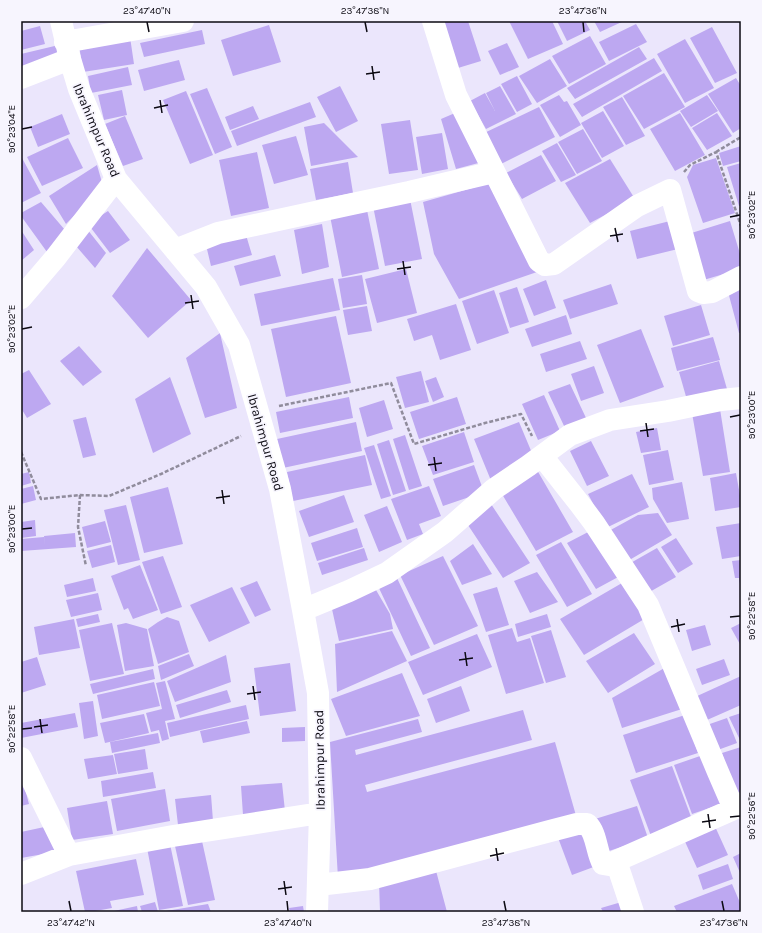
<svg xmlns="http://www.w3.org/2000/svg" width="762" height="933" font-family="Karla,sans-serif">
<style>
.building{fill:#bda8f1}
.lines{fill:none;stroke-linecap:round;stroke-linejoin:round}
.path{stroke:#908c9c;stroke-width:2.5;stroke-dasharray:4 2;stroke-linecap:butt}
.street{stroke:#fff;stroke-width:22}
.ticks{fill:none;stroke:#0c0a12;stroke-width:1.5}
.labels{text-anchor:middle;stroke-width:3.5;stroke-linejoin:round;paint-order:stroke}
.street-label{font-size:13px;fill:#0c0a12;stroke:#f7f5fe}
.neatline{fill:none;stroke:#0c0a12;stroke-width:1.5}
.ticks-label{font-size:10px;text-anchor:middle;fill:#0c0a12}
</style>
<rect width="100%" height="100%" fill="#ebe6fc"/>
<!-- building -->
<path class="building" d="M442,21H468L481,61L458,68Z
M509,21H552L563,44L528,59Z
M557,21H585L590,30L567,41Z
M594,21H624L600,32Z
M636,24L647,42L609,61L599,42Z
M269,25L281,62L233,76L221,40Z
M40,26L45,44L21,50V31Z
M712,27L737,73L715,83L690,38Z
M202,30L205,44L144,57L140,43Z
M590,36L606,64L569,84L552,56Z
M130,37L134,64L83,72L79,45Z
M685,39L714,88L685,103L657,54Z
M507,43L519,67L500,75L488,51Z
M63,44L66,58L21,68V54Z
M639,47L647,59L575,99L567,88Z
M654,58L662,71L582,117L573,104Z
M550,59L567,86L537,103L519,76Z
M179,60L185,80L144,91L138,70Z
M128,67L132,85L91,93L88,76Z
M664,73L685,107L644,129L623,96Z
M517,76L532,104L517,112L501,84Z
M736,78L741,86V128L733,133L708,94Z
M340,86L358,121L336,132L317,97Z
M500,86L516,114L486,129L470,101L485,93L495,111L486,93Z
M207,88L232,147L215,154L190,94Z
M122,90L127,115L104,120L98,95Z
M186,91L213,155L190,164L163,100Z
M559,95L564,102L567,101L581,125L560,137L540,105Z
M707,95L718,111L691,127L680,111Z
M622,97L645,136L626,145L603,107Z
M310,102L316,117L237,146L231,131Z
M253,106L259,119L230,130L225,117Z
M539,107L555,137L499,165L482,134Z
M462,110L486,161L456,169L441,119Z
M603,111L624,146L602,158L581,123Z
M680,113L705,155L675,171L650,129Z
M717,113L732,136L707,150L692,128Z
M62,114L70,134L38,147L30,127Z
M125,116L143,159L123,166L105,124Z
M410,120L418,170L389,174L381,124Z
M324,123L358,157L311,166L304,127Z
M583,129L602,161L577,174L558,142Z
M442,133L448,169L422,174L416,137Z
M296,136L308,175L274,184L262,145Z
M68,138L83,168L42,186L27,157Z
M557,143L576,175L561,182L542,151Z
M741,146V161L723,166L719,153Z
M257,152L269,208L231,216L219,160Z
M541,155L556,181L522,199L506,173Z
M21,158H22L41,193L21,203Z
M716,158L735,213L703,223L687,177L693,165Z
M610,159L635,199L590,223L565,183Z
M348,162L353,193L316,200L310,169Z
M741,163V206H739L727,167Z
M97,165L103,186L66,224L49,196Z
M490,183L537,272L459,299L434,254L423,202Z
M410,199L422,259L385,266L373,206Z
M41,202L65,230L47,252L21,216V213Z
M367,210L379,269L342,277L330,216Z
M108,211L130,240L110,253L88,224Z
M670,221L678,249L637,259L630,231Z
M730,221L741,257V269L700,281L685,235Z
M322,224L329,267L302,274L294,230Z
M87,229L106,253L95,268L76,246Z
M21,230L34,250L21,261Z
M246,235L252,255L211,266L206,245Z
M147,248L191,300L148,338L112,296Z
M275,255L281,276L240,286L234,266Z
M406,269L417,313L377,323L365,279Z
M362,275L367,304L343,308L338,279Z
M333,278L340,310L261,326L254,294Z
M546,280L556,308L534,316L523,289Z
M611,284L618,304L570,319L563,300Z
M741,285V333H739L727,288Z
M517,287L529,322L510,328L499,293Z
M494,290L509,333L477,344L462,301Z
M456,304L471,350L440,360L432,335L414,341L407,319Z
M701,305L710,335L673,346L664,316Z
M367,306L372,331L348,335L343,310Z
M566,315L572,334L532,347L525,329Z
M336,316L351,383L286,397L271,329Z
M641,329L664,387L620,403L597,345Z
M220,333L237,408L205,418L186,358Z
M713,337L720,360L677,371L671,348Z
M580,341L587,359L546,372L540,354Z
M79,346L102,372L83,386L60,361Z
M719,361L727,389L687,400L679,372Z
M594,366L604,393L581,401L571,374Z
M29,370L51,404L27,418L21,408V374Z
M421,371L429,402L405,408L396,377Z
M170,377L191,434L153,453L135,399Z
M436,377L444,397L433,402L425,381Z
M570,384L587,420L565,428L548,392Z
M544,395L560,431L538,440L522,404Z
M349,397L353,418L280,433L276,412Z
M457,397L466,424L419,439L410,412Z
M384,400L393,429L367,437L359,408Z
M720,409L730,472L703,476L692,413Z
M86,417L96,455L83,458L73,420Z
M356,422L362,451L283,468L277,439Z
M519,422L532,453L492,483L474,439Z
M657,428L661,450L641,453L636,432Z
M464,432L474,462L433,475L422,446Z
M405,435L422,486L409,490L393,439Z
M389,440L406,491L393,495L377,444Z
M591,441L609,476L587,486L570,451Z
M374,445L391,496L381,499L364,448Z
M668,450L674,480L649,485L643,455Z
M365,455L372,485L293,501L287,472Z
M474,465L484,492L443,506L433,479Z
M537,470L573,532L536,551L499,489Z
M29,472L31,483L21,486V474Z
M736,473L741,501V507L715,511L710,478Z
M632,474L649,507L606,528L588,494Z
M682,482L689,519L667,523L653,499L652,488Z
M33,486L36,500L21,504V489Z
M429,486L441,516L419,524L423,534L407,540L391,499Z
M168,487L183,544L144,553L130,497Z
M344,495L354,522L309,537L299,511Z
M491,504L530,563L503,578L464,519Z
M126,505L140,560L118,565L104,510Z
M387,506L402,542L379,552L364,515Z
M658,513L672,535L626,562L607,532L638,515Z
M35,520L36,536L21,538V522Z
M105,521L111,542L87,548L82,527Z
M741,523V556L722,559L716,527Z
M357,528L363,547L317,561L311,543Z
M592,530L620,576L596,589L567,543Z
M75,533L76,547L21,551V539L44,537L45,546L44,536Z
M676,538L693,564L678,573L661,547Z
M561,542L592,594L567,607L536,555Z
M473,544L492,574L462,585L450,561Z
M111,545L115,562L92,568L87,551Z
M364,548L368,560L322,575L318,563Z
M657,548L676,577L646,594L627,565Z
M163,556L182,607L161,614L142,562Z
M443,556L478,626L434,645L400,575Z
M741,560V584H740L739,578H735L732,561Z
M140,565L158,610L133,619L128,608L124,610L111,576Z
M537,572L558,602L530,613L514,581Z
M93,578L96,591L67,597L64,585Z
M397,578L430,648L411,656L378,586Z
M257,581L271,610L255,617L240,588Z
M622,583L646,618L584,655L560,619Z
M232,587L250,623L209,642L190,605Z
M497,587L509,625L486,632L473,594Z
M376,590L390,614L393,629L339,641L330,600Z
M98,593L102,610L71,617L66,600Z
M98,614L100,622L78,627L76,619Z
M547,614L551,627L518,637L515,624Z
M167,617L179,621L189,652L158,664L148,629L158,622Z
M74,619L80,648L39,655L34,627Z
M112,623L124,674L90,681L79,630Z
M126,623L147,629L154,666L125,671L117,625Z
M741,623V646L731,628Z
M705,625L711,645L692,651L686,630Z
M512,628L517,642L530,638L544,683L506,694L488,635Z
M551,630L566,677L546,683L531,636Z
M392,631L407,661L337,692L335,644Z
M634,633L655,664L608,693L586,661Z
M477,634L492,667L423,695L408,662Z
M189,654L194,666L161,680L158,666Z
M226,655L231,682L175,702L167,681Z
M37,657L46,685L21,693V662Z
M724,659L730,675L702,685L696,669Z
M290,663L296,711L260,716L254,668Z
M668,666L682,709L622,728L612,698Z
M153,669L155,679L93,694L90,684Z
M402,673L420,716L346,736L331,699Z
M741,676V705L707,720L695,697Z
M165,681L175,719L165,721L169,739L162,741L159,730L151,732L146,713L162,709L156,683Z
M154,682L160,706L102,719L97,695Z
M461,686L470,711L436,723L427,699Z
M227,690L231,702L180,718L176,705Z
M93,701L98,736L84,739L79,703Z
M246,705L249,719L170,737L167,723Z
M523,710L532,740L365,785L367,792L555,742L577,819L338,878L330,742L418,719L422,732L355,750L356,755Z
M75,713L78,727L21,738V723Z
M741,713V739L740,740L729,717Z
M144,714L149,733L105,743L100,723Z
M685,715L698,753L636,773L623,735Z
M727,718L737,743L715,751L704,726Z
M247,721L250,733L203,743L200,731Z
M305,727V741L282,742V728Z
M158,733L160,743L112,753L110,742Z
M741,747V792L735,794L722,753Z
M145,749L148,769L118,774L114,754Z
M113,755L117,774L88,779L84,759Z
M703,755L721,804L692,814L674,765Z
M672,766L693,822L651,836L630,780Z
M153,772L156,788L103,797L101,781Z
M21,774L29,804L21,806Z
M282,783L285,811L243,815L241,786Z
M165,789L170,821L117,831L111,799Z
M211,795L213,821L178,825L175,799Z
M107,801L113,834L72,840L67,808Z
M637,806L648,838L606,852L595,819Z
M713,822L728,855L697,868L682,835Z
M49,826L55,852L21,858V832Z
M584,826L599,865L572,875L557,835Z
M202,841L215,900L188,905L175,846Z
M170,844L183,906L159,910L147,848Z
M741,853V875L733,857Z
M136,859L144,895L110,901L112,908L90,912H85L76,871Z
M728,864L733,879L703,890L698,875Z
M435,867L447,912H380L379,881Z
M732,884L741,905V912H677L674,906Z
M625,901L629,912H603L601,908Z
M155,902L158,912H142L140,906Z
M208,904L211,912H166V911Z
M137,906L138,912H114V911Z
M303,906L304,912H290L289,908Z"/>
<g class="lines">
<!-- path -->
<path class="path" d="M716,152L741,137
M684,172L690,165L716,152L741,226
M279,406L391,383L414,444L485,423L521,414L532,436
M21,452L41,499L80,495L109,496L161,474L241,436
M80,495L78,527L86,566"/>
<!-- street -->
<path class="street" d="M61,21L70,59L79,89L116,179L206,287L239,345L280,489L303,610L318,693L320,813L317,912
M433,21L456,95L539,261L545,265L554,264L637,206L670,190L698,291L703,293L712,292L741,277
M65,42L183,21
M21,78L70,59
M175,250L218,233L352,204L409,192L494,172
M21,298L56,257L116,179
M542,456L579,503L594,523L648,605L718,772L734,809L616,861
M303,610L349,591L387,573L445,532L494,489L528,466L570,435L610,420L668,411L721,400L741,398
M21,758L69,855
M21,874L69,855L173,836L320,813
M318,885L370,879L550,831L577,824H587C597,833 596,852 603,864L609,865L616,861L633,912"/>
</g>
<!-- ticks -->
<path class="ticks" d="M147,22L149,32M365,22L367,32M583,22L584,32M372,66L374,80M366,74L380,72M160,100L162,113M154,108L168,105M22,129L32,127M730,217L740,215M615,228L618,242M610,236L623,234M403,261L405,275M397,269L411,267M191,295L193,309M185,303L199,301M22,329L32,327M730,417L740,415M646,423L648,437M640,431L654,429M434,457L436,471M428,465L442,463M222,490L224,504M216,498L230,496M22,529L32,528M730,617L740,616M677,619L679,632M671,627L685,624M465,652L467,666M459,660L473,658M253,686L255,700M247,694L261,692M40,719L42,733M34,727L48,725M22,729L32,728M708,814L710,828M730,817L740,816M702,822L716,820M496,848L498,861M490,856L504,853M284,881L286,895M278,889L292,887M69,901L71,911M287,901L288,911M504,901L506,911M722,901L724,911"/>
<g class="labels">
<!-- street labels -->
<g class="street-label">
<text transform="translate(97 130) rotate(67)" y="5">Ibrahimpur Road</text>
<text transform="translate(266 442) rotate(74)" y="5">Ibrahimpur Road</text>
<text transform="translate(319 760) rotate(-91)" y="5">Ibrahimpur Road</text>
</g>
</g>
<!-- border -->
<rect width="762" height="933" fill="none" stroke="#f7f5fe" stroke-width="44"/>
<rect x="22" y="22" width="718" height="889" class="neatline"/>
<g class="ticks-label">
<text x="147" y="14">23°47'40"N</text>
<text x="365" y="14">23°47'38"N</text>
<text x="583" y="14">23°47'36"N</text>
<text transform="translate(11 129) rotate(-90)" y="4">90°23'04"E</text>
<text transform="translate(751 215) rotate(-90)" y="4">90°23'02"E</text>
<text transform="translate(11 329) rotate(-90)" y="4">90°23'02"E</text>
<text transform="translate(751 415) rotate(-90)" y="4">90°23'00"E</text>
<text transform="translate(11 529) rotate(-90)" y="4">90°23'00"E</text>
<text transform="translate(751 616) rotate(-90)" y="4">90°22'58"E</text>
<text transform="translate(11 729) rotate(-90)" y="4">90°22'58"E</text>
<text transform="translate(751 816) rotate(-90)" y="4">90°22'56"E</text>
<text x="71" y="926">23°47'42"N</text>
<text x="288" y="926">23°47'40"N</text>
<text x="506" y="926">23°47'38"N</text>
<text x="724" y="926">23°47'36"N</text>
</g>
</svg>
